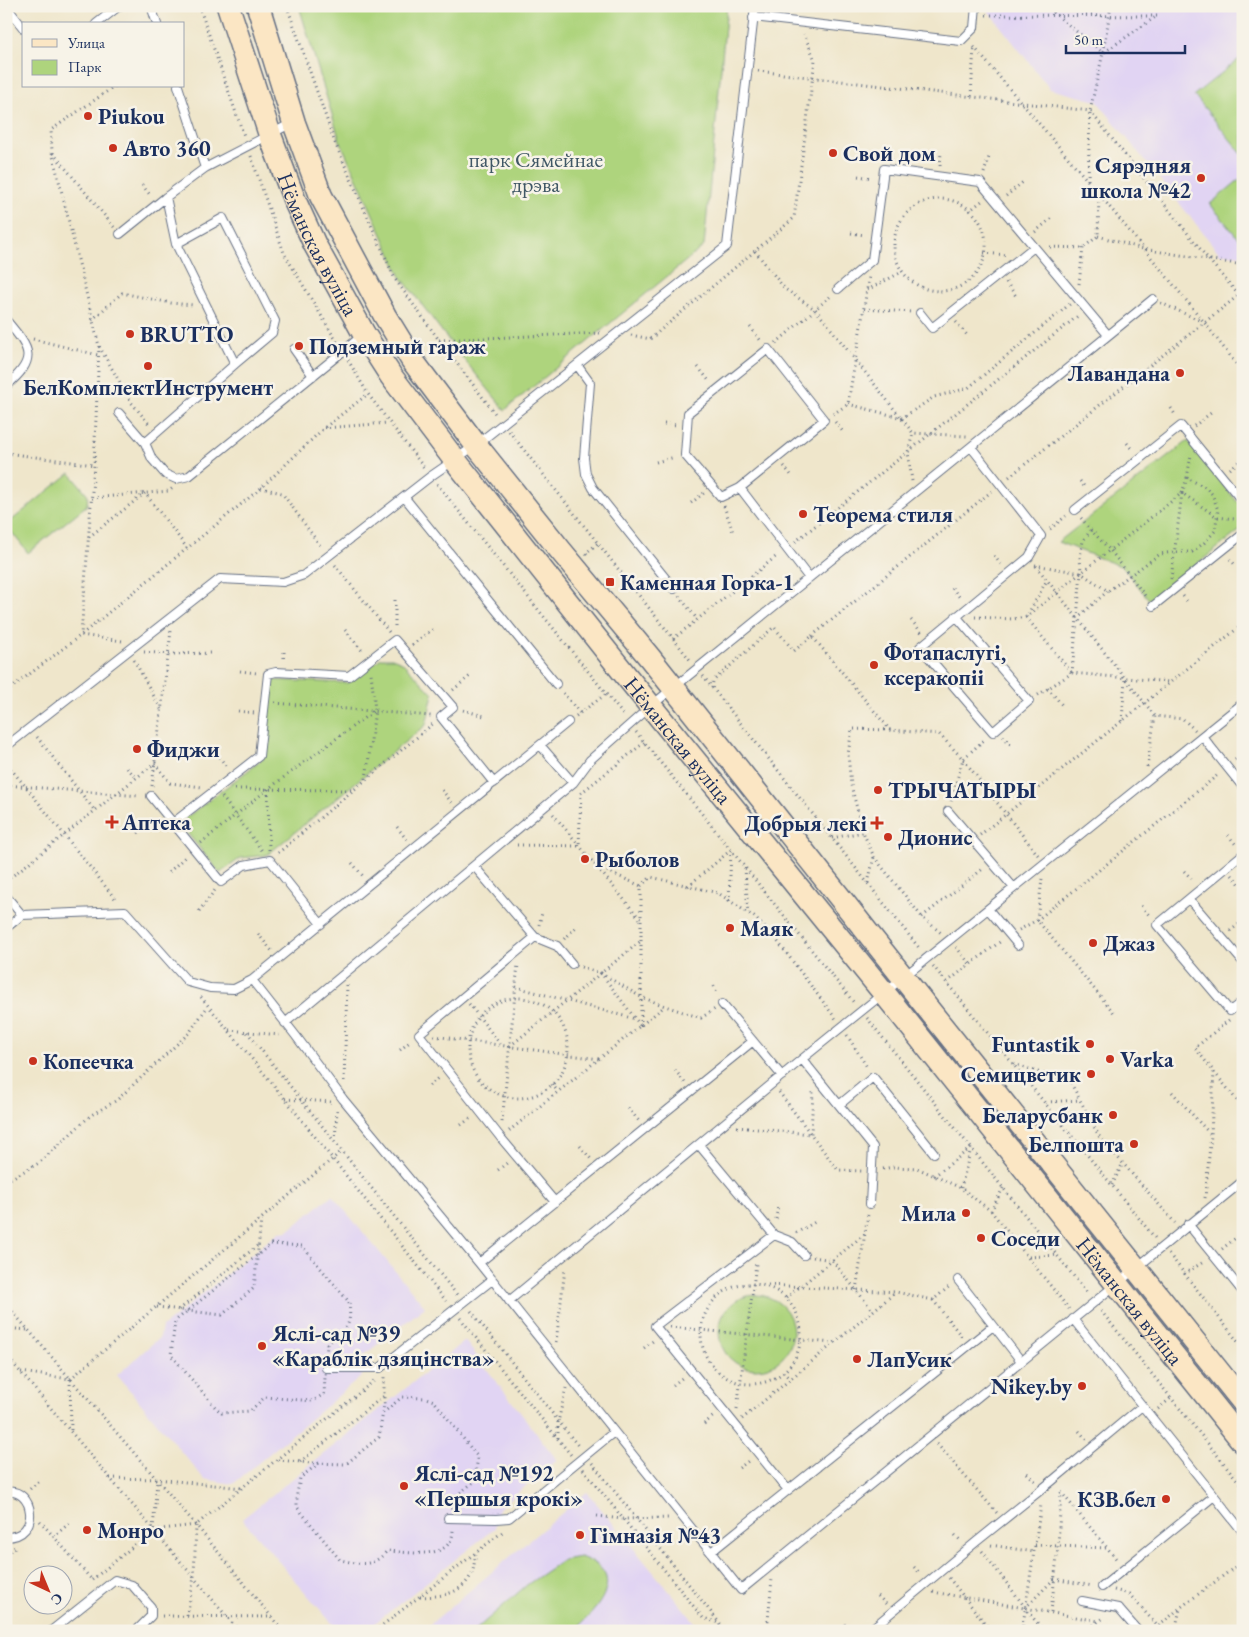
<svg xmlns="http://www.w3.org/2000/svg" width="1249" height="1637" font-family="'EB Garamond',serif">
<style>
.built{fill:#e1d4f3}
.green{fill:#aed47d;stroke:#64826e}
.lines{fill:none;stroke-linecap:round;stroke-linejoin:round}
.lane-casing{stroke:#656f84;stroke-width:10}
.secondary-casing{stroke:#656f84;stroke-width:25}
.path{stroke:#656f84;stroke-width:3;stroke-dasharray:1 4;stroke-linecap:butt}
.lane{stroke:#fff;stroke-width:8}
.secondary{stroke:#fbe6c4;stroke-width:22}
.poi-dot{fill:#c8321e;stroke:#f7f3e8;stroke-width:2}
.labels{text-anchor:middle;stroke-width:5;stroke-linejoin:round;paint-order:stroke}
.poi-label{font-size:22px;font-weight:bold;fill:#1b2f5e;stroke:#f7f3e8;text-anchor:start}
.park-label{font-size:22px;fill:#405866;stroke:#f7f3e8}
.street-label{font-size:22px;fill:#1b2f5e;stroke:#f7f3e8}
</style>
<rect width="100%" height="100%" fill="#f7f3e8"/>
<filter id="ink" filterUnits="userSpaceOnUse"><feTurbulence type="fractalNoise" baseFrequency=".02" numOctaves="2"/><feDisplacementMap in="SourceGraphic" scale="10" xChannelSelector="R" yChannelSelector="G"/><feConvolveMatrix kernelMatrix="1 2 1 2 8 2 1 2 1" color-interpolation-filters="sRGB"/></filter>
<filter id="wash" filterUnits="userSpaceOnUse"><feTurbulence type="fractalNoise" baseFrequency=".0096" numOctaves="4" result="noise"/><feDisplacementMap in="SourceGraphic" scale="20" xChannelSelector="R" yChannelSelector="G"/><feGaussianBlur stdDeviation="1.12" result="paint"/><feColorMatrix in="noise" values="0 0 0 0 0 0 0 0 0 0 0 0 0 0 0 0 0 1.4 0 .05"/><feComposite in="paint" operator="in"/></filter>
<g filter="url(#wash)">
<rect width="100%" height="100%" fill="#efe6cb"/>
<!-- built -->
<path class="built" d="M1243,6V255L1220,254L1097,101L1050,89L986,8L966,7Z
M332,1195L425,1307L363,1356L362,1376L233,1484L204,1479L117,1375L160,1337L162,1327L279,1232L288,1231Z
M465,1341L557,1460L498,1509L495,1528L365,1631L336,1628L242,1519Z
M587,1492L702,1631H422Z"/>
<!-- green -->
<path class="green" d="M299,6H727L704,246L505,410L453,346L401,277L340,141Z
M1243,56V153L1242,154L1194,95Z
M1240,179L1243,182V244L1210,204Z
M1188,441L1243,509V528L1150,601L1123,567L1058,542Z
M70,473L88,495L87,505L28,553L6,525Z
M381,658H392L402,662L433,694L426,725L267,855L241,858L220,873L179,823L263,759L271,680L349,683Z
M719 1332a37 37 0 1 1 74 0a37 37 0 1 1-74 0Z
M580,1557C630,1573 599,1609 573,1631H474L528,1584L563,1560Z"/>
</g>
<g filter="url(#ink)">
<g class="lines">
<!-- lane casing -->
<g class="lane-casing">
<path id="lane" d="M6,6L24,29
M151,6L157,24
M753,18H762L961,41L974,28L976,6
M96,24L119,6
M178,86L205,168
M120,234L166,197L205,168L292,123
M176,244L223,218L275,321L272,333L235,364
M838,289L872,260L884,169L980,182L1108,335
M920,313L932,328L1034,247
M6,320C30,349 39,358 6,386
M294,349L313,376
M768,349L824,420L740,488L721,497L685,455L688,413Z
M577,365L590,383L584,458L586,474L593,488L674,589
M119,413L145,443L152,459L165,474L176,479L189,476L363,335
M145,443L235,364L176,244L166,197
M740,488L809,578
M405,498L556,684
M1075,510L1181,426L1243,502
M1153,606L1243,534
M956,616L1029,701L993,732L920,647L1029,557L1041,536L971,447
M1202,736L1243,787
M8,745L220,579L283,582L304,575L431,476L476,445L727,246L755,6
M540,745L573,783
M151,796L221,882L244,865L270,860L321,924
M948,811L1014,888
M173,823L259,756L268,674L276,672L349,676L395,640L453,707L441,717L494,783
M1243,854L1157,925L1230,1011L1243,1001
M474,866L535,937
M6,896L22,915
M1189,899L1243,962
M988,909L1018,945
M6,928L22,915L125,911L188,982L210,988L234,989L252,980L568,722
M252,980L296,1036L343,1099L479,1263L741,1590L1243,1181
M722,1004L782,1076
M285,1023L573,783L590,760L651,706L1153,299
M802,1059L873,1147L870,1204
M839,1105L873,1077L934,1153
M699,1145L774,1235
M555,1202L501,1138L419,1034L535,937L557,946L572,964
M1188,1224L1243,1292
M479,1263L753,1041
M958,1280L1021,1361
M509,1301L802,1059L1243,703
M1073,1319L1243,1532
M326,1368H380L492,1280
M788,1490L655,1326L774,1235L792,1242L804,1255
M6,1492C34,1487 42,1537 6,1537
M448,1518L496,1519L509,1518L614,1432
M711,1552L993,1326
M1102,1587L1214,1496
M1082,1601L1118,1608L1138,1631
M51,1631L115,1580L132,1585L151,1607V1616L136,1631
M869,1631L976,1542L1052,1481L1142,1406"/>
</g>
<!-- secondary casing -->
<g class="secondary-casing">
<g id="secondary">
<path id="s1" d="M228,6L270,135L294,199L315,245L364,334L391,376L454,459L627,677L884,993L1243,1442"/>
<path d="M258,6L294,123L321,196L385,316L412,360L476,445L561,551L650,658L929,1010L1243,1402"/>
</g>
</g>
<!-- path -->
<path class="path" d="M199,6L244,136
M287,6L335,143L395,279L439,340L497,416
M1049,9L1103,53
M986,15L1157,16
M974,47L1099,194L1204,322L1243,373
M1103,52L1111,6
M758,71L1090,111L1209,260L1243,300
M115,86L51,130L52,152L99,346L131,402L150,425
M971,96L974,47
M53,153L114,227
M251,156L284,253L337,342
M891,160L892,146
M940,166L941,152
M984,173L989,157
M858,176L872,178
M1088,180L1090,111L1103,53L1157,16
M142,185L151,196
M1006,196L1023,182
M894 245a46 46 0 1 1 92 0a46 46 0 1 1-92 0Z
M969,211L982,201
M1035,232L1052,218
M851,233L865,235
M1098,236L1143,249L1243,265
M1050,247L1083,248L1098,236L1099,194
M755,251L785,289L816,310L913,433L967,436
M984,253L1007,255
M1006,282L1016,296
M1079,284L1083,248
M867,290L902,272
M1161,303L1201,321
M864,309L911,312
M92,320L122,293L171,303L193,305
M956,322L967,335
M750,327L761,341
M631,335L650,339L794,218L815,60L804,34
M33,339L98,355
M439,340L600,333
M776,343L832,295
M99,346L94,465L81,635L122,641L123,642
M348,360L368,394L425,469
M698,367L710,382
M848,404L902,418L934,397L968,388L1070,304
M1171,408L1176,416
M833,414L848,404L869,277
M835,422L844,433
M664,424L678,425
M1194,426L1211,413
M324,428L388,423
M509,431L691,661
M1127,443L1133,451
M6,453L94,465
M656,462L675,457
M784,466L791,475
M1230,469L1243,458
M1009,477L1239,295L1243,288
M912,481L908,452L913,433
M1080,481L1086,489
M437,484L624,716
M261,488L282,493L322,548
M92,498L169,491L173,488
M691,503L704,493
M724,506L733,532
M1081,518L1091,530L1110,550L1182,493L1187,478
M1050,529L1066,516
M89,537L145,493L187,548
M795,542L1079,315
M587,554L586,553L598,543
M994,556L1003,567
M1230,559L1236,566
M335,565L389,632
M1035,565L1081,573L1110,550L1146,597
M1036,566L1155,716L1183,719L1195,730
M1171,579L1182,493L1217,517L1243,520
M952,588L961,599
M679,596L697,619
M1183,596L1189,604
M395,600V629
M1028,614L1047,580
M975,617L1013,619L1026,617L1081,573L1108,591L1160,554L1174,552H1192L1204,543L1215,531L1218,510L1212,494L1205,487L1187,478L1191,455
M1026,617L1071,672
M1077,618L1081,573L1080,557L1083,541L1091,530
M911,620L922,633
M345,630L364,653
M812,636L992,491
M673,639L778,555
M412,645L433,629
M144,652L170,654L210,653
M284,652V662
M134,660L162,711
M240,671L257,673
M1072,673L1077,618L1108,591
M703,676L920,949
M712,688L713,681L774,627L794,651L812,636L890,730L939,734L963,759L1038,855
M1048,688L1062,705
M453,690L470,676
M6,692L81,635L261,488L324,428L368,394
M563,693L580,713
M1038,695L1072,673L1170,682
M275,703L431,716
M463,710L484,716
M238,711L254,713
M576,716L606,694
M1122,721L1125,679
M890,730L852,729L848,754L851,785L863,832L874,857L922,917L941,933
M636,732L855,1004
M1003,736L1011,745
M37,737L95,811
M219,757L228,768
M1235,760L1243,754
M1147,767L1155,716
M6,768H10L26,787L117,901
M127,768L137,778
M366,779L375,710L371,672
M6,785L140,796
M152,786L171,631
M235,789L354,790
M268,789L269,850
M442,790L452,803
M222,797L263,852
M951,801L963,759L985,739
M553,814L641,920
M397,827L407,840
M138,833L157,818
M980,835L1243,624
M1228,835L1237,846
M832,838L863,832
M201,843L268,789L375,710
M517,845L579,846L581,793L645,742
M278,853L434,723
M352,863L363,876
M598,867L641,886
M745,868L748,913
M1184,871L1194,881
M169,872L187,855
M1232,875L1243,888
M1042,879L1037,920L1115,1014
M6,881L155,763L170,783L202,787
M868,883L874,857
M688,886L731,850
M729,901L731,851
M1141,906L1151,917
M199,911L215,890
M922,917L984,868
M539,925L542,913
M1019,930L1037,920L1219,774
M1230,931L1243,921
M258,934L272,951
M564,939L578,925
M956,947L970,964
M1142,951L1155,940
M933,966L1155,1238
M581,967L601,973L640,1025
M601,973L641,997L665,1006L701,1018L715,1009
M947,982L1001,941
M714,986L718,995
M516,987L635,1019
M201,997L285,1099L446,1301
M468 1048a50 50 0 1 1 100 0a50 50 0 1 1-100 0Z
M469,1004L501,1045
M867,1018L1088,1294
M1229,1020L1195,1048L1243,1108
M641,1026V886L651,877L718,893L754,917L775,938L836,1019
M229,1030L280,1035
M247,1032L457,1295
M847,1035L867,1067
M434,1036L599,1059
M510,1046L641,941
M400,1050L411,1041
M1014,1064L1071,1083L1099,1136L1175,1223
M675,1070L685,1083
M344,1081L347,985
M552,1084L558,1092
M429,1086L440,1076
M779,1092L838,1170L862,1171
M1172,1092L1210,1134
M285,1099L331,1102
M1237,1101L1243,1096
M1046,1102L1080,1100
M628,1108L639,1121
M502,1122L518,964
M461,1125L471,1118
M737,1127L811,1134L813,1092
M509,1131L665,1006
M335,1141L337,1110
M580,1146L591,1159
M883,1169L893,1167L917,1168L961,1188L991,1211L1069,1309
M498,1170L507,1163
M934,1176L971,1148
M6,1181L39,1163L91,1115L117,1100L189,1033L208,1006
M1112,1185L1123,1163
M961,1188L971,1148
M1205,1198L1211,1135L1214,1071
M991,1211L1003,1188
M776,1219L778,1205
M796,1233L815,1222
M271,1244L302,1246L349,1302C352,1327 346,1330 327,1344L324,1394L313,1401L265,1397L250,1411L222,1413L216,1408L171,1355L175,1321Z
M1222,1249L1243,1232
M1169,1254L1243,1348
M813,1257L832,1260L873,1311
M1029,1257L1057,1255
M1184,1274L1205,1261
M701 1334a50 50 0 1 1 100 0a50 50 0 1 1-100 0Z
M768,1285L896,1292L933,1300L950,1286
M856,1290L868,1214
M786,1298L866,1233
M933,1300L962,1337
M6,1304L196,1525L283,1631
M157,1307L222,1315L254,1288L261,1220
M179,1310L257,1246
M471,1311L579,1447
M1101,1311L1243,1487
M460,1318L571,1455
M670,1327L833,1343
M6,1328L28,1330
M556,1342L565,1269
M644,1348L653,1341
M6,1355L239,1631
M21,1372L70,1379L342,1151
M783,1372L790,1379
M70,1379L71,1431
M673,1385L682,1378
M737,1409L756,1264
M1158,1409L1171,1398
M383,1413L402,1397L426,1398L434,1401L477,1456V1463L475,1481L452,1499V1509
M742,1419L896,1292
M704,1424L715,1415
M1079,1431L1087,1440
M558,1438V1422L566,1388
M6,1443L7,1442
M937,1444L997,1513
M278,1460L312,1463L346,1464L379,1437L384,1405V1377
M300,1462L384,1396
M319,1463L300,1478L297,1494V1507L340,1560C361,1564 372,1568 387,1551C410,1552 454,1562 453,1528
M592,1463L726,1631
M739,1468L751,1459
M583,1469L703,1618L720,1623
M1027,1473L1036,1482
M110,1478L157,1479L242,1488
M30,1489L39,1481
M1061,1492L1118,1561
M597,1516L622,1519L669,1518
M40,1521L92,1580
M153,1529L157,1481
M955,1535L961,1541
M53,1537L72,1521
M991,1545L1034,1552
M1035,1545L1107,1548
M982,1551L1025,1607
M6,1554L15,1547
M914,1567L921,1574
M949,1578L991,1631
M1054,1579L1093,1586
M92,1580L153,1530L196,1525L375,1380
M62,1589L72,1600
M1114,1590L1129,1594L1162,1631
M933,1592L1099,1621
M878,1596L887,1605
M420,1597C439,1596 458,1596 470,1577C474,1572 474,1561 476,1554
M1051,1612L1058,1547L1061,1492
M162,1616L271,1617
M187,1616L194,1577L196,1526
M844,1624L850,1631
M1159,1626L1180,1608L1243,1561
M375,1631L505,1530
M719,1631L720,1624
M767,1631L772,1579
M1022,1631L1041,1505
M1044,1631L1025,1608L1054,1579
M1085,1631L1105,1617
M1175,1631L1180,1609"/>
<!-- lane -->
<use href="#lane" class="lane"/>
<!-- secondary -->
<use href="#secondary" class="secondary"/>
</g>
</g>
<!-- markers -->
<g class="poi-dot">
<circle cx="88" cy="116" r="5"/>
<circle cx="113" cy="148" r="5"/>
<circle cx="833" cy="153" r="5"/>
<circle cx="1201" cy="178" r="5"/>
<circle cx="130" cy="334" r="5"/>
<circle cx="299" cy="346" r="5"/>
<circle cx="148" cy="366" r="5"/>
<circle cx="1180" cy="373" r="5"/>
<circle cx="803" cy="514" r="5"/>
<rect x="605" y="577" width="10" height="10" rx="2.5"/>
<circle cx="874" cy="665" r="5"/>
<circle cx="137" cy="749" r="5"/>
<circle cx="878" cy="790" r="5"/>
<path d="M109.5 814.5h5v5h5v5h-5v5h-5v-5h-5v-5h5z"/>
<path d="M874.5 815.5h5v5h5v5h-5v5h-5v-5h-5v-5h5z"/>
<circle cx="888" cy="837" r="5"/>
<circle cx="585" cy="859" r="5"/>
<circle cx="730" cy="928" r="5"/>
<circle cx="1093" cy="943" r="5"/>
<circle cx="1090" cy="1044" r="5"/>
<circle cx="1110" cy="1059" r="5"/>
<circle cx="33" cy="1061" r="5"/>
<circle cx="1091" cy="1074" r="5"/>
<circle cx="1113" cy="1115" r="5"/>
<circle cx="1134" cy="1144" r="5"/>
<circle cx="966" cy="1213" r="5"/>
<circle cx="981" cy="1238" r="5"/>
<circle cx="262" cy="1346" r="5"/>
<circle cx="857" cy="1359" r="5"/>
<circle cx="1082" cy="1386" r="5"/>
<circle cx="404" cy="1486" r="5"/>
<circle cx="1166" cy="1499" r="5"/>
<circle cx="87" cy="1530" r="5"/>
<circle cx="580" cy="1535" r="5"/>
</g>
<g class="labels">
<!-- poi labels -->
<g class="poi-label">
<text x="98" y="124">Piukou</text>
<text x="123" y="156">Авто 360</text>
<text x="843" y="161">Свой дом</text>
<text x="1191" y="173" text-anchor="end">Сярэдняя<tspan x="1191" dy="25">школа №42</tspan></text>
<text x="140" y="342">BRUTTO</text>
<text x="309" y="354">Подземный гараж</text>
<text x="1170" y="381" text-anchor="end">Лавандана</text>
<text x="148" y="395" text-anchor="middle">БелКомплектИнструмент</text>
<text x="813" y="522">Теорема стиля</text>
<text x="620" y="590">Каменная Горка-1</text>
<text x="884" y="660">Фотапаслугі,<tspan x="884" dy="25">ксеракопіі</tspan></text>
<text x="147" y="757">Фиджи</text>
<text x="888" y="798">ТРЫЧАТЫРЫ</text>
<text x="122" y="830">Аптека</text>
<text x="867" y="831" text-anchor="end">Добрыя лекі</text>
<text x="898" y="845">Дионис</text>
<text x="595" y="867">Рыболов</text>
<text x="740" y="936">Маяк</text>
<text x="1103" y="951">Джаз</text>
<text x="1080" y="1052" text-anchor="end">Funtastik</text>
<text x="1120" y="1067">Varka</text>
<text x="43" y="1069">Копеечка</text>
<text x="1081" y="1082" text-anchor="end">Семицветик</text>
<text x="1103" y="1123" text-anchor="end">Беларусбанк</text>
<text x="1124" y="1152" text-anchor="end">Белпошта</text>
<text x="956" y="1221" text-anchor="end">Мила</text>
<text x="991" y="1246">Соседи</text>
<text x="272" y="1341">Яслі-сад №39<tspan x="272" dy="25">«Караблік дзяцінства»</tspan></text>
<text x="867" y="1367">ЛапУсик</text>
<text x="1072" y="1394" text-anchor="end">Nikey.by</text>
<text x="414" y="1481">Яслі-сад №192<tspan x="414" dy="25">«Першыя крокі»</tspan></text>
<text x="1156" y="1507" text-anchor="end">КЗВ.бел</text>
<text x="97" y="1538">Монро</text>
<text x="590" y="1543">Гімназія №43</text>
</g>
<!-- park labels -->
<g class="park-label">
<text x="536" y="167">парк Сямейнае<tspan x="536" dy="25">дрэва</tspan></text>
</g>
<!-- street labels -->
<g class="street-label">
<text dy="8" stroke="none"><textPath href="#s1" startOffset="255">Нёманская вуліца</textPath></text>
<text dy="8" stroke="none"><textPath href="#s1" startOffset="870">Нёманская вуліца</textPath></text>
<text dy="8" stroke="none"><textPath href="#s1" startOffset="1590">Нёманская вуліца</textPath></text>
</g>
</g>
<!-- margin -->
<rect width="1249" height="1637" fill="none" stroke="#f7f3e8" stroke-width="25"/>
<!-- legend -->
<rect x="22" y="22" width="162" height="65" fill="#f7f3e8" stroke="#9fa5b1"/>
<rect x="32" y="39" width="25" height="8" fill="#fbe6c4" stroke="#9fa5b1"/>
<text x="68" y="48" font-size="15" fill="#1b2f5e">Улица</text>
<rect x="32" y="60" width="25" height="15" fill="#aed47d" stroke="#9fa5b1"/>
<text x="68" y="72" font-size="15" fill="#1b2f5e">Парк</text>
<!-- north arrow -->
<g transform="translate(48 1590) rotate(136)"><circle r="24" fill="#f7f3e8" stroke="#9fa5b1"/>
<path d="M0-4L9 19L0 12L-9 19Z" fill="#c8321e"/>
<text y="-8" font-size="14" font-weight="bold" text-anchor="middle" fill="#1b2f5e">С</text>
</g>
<!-- scale -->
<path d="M1066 45v8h119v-8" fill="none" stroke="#1b2f5e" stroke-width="2.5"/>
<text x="1074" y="45" font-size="15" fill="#1b2f5e" stroke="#f7f3e8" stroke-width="4" paint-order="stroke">50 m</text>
</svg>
